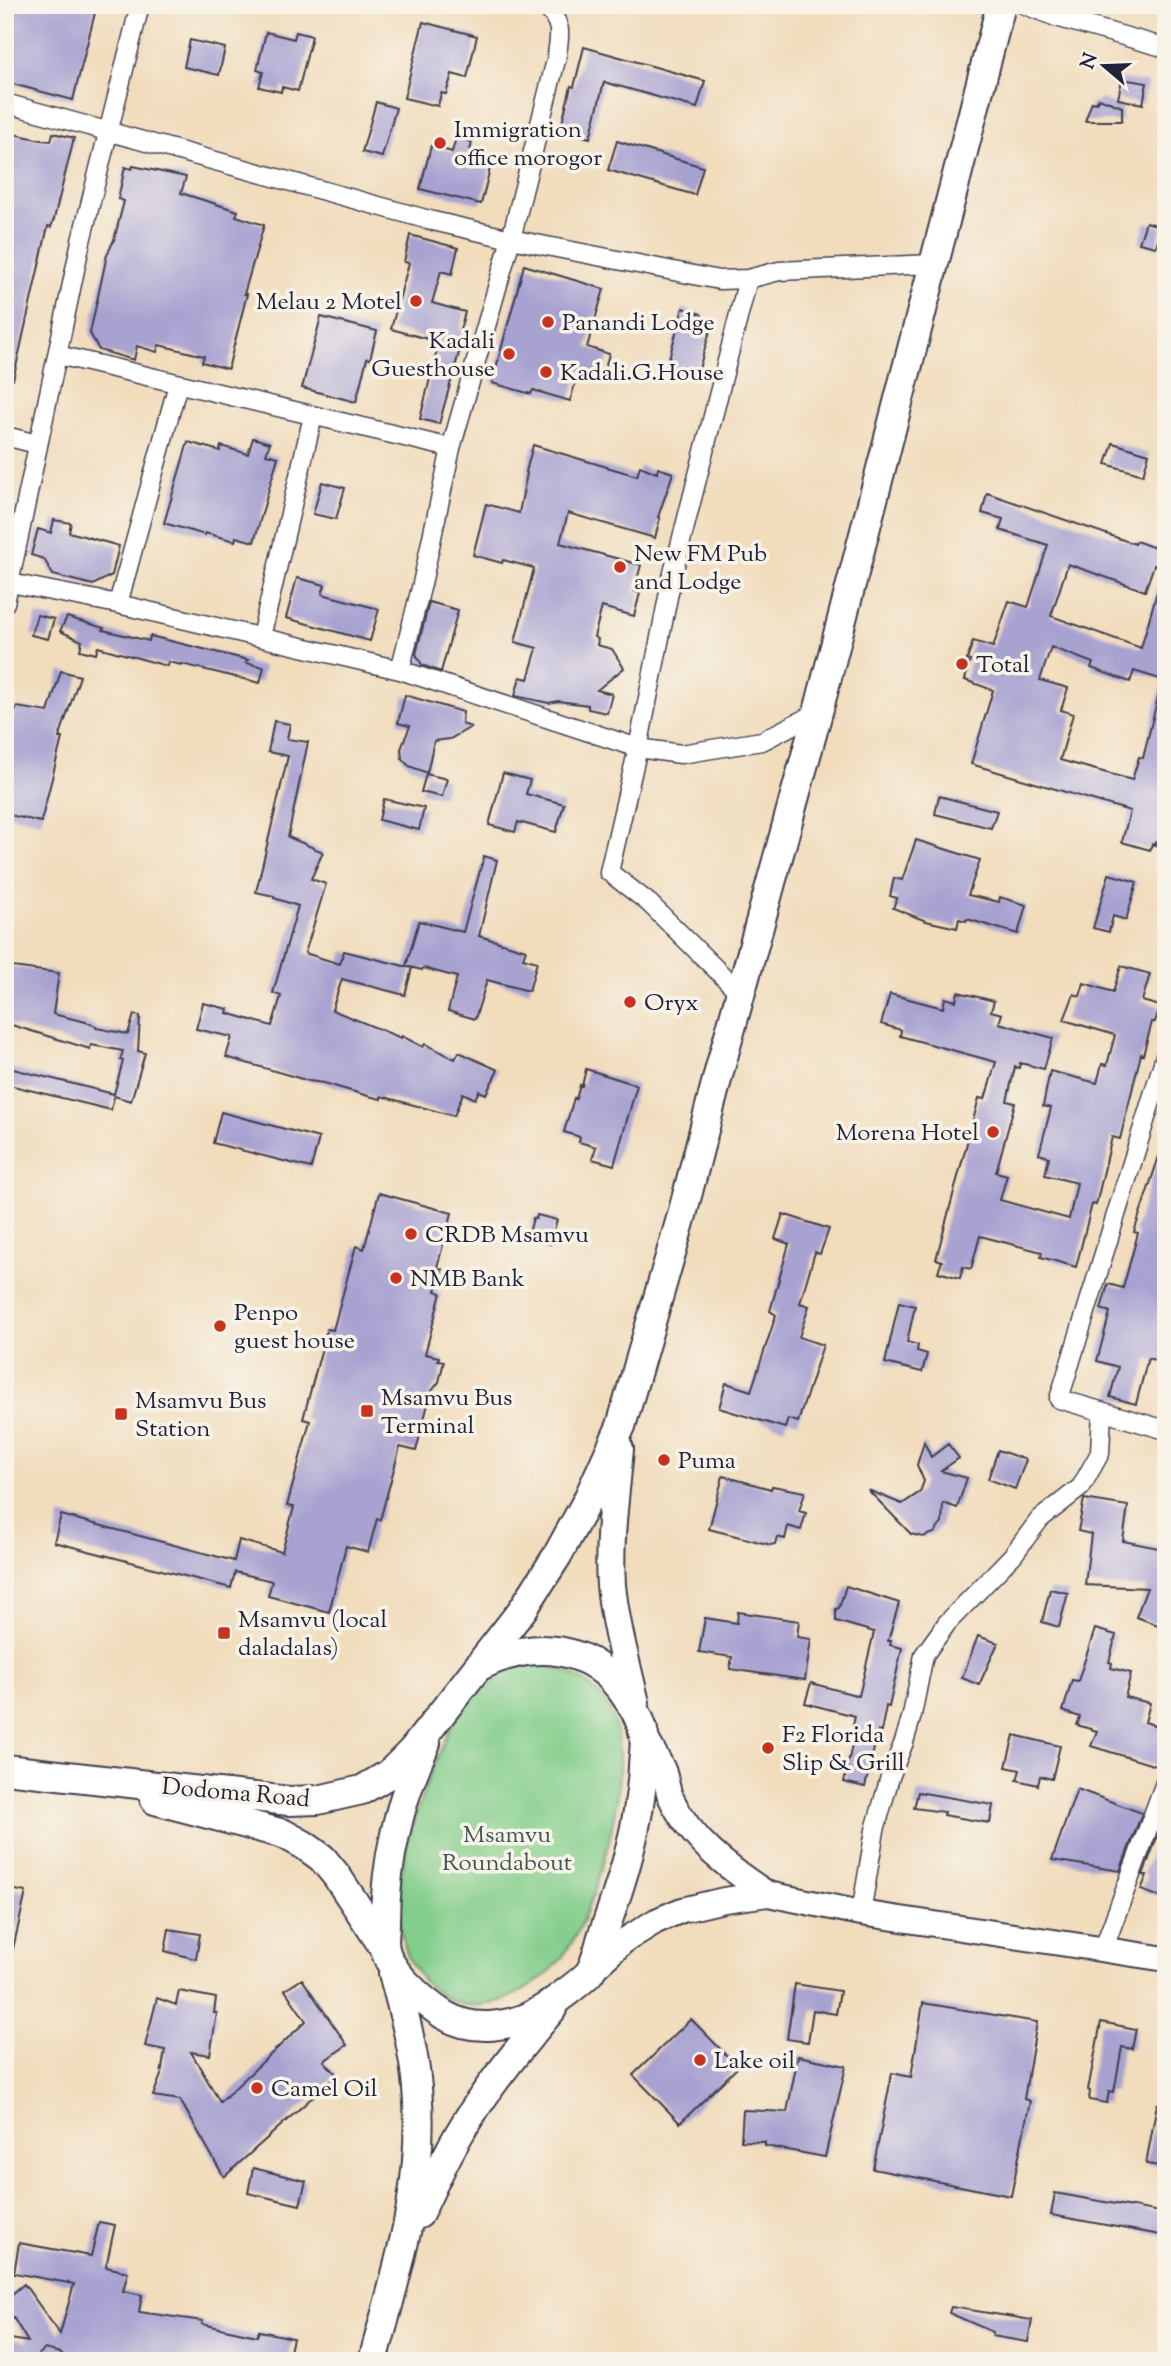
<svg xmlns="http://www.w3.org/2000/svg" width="1171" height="2366" font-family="'Sorts Mill Goudy',serif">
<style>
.green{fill:#83ce8b;stroke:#527863;stroke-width:2}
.building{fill:#a8a2d1}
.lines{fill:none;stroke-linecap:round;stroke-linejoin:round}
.minor-casing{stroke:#413e4e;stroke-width:21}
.secondary-casing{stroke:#413e4e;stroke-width:28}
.trunk-casing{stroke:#413e4e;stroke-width:32}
.minor{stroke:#fff;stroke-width:18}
.secondary{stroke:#fff;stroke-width:24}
.trunk{stroke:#fff;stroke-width:28}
.poi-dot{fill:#c8321e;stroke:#f7f3e8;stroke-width:2.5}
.labels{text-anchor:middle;stroke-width:7;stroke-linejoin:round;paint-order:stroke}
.poi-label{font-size:24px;fill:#22223b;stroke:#f7f3e8;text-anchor:start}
.street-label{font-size:24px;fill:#22223b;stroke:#f7f3e8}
.park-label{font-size:24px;fill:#3f5653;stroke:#f7f3e8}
</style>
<rect width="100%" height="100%" fill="#f7f3e8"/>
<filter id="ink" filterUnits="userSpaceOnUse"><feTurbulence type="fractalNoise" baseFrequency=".0143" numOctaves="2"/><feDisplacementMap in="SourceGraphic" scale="14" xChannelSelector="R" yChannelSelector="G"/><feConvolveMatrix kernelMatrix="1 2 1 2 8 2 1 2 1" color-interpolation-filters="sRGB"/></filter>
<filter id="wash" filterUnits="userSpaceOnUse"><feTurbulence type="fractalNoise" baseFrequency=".00686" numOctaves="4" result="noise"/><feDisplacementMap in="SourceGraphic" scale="28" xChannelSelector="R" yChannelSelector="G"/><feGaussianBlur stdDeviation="1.57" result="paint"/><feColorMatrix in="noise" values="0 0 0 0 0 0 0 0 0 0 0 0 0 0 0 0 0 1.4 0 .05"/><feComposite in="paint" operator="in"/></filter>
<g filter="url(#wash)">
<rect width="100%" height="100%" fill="#f1dcbc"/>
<!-- green -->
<path class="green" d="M533,1662C563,1668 592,1680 608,1707C640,1762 597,1917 557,1964C541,1981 522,1993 500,2001C474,2010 451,2005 431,1988C371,1937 409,1827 433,1768C445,1740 458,1707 481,1686C496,1672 514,1668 533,1662Z"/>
<g id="blocks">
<!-- building -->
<path class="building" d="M7,5H97L73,100L5,82V14Z
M423,22L477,36L467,78L452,74L446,94L441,93L438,106L404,98Z
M266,32L294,39L296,32L312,36L298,91L282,87L281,92L259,87L263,72L257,70Z
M190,40L225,48L219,75L184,67Z
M584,47L705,81L697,108L604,82L590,138L560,131L571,86L574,87Z
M1122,79L1147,83L1143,104L1118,99Z
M1099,98L1122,107V121H1085L1092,102L1096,103Z
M376,102L396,108L382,157L362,152Z
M5,132L41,140L51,141L53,133L74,138L54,219L51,227L48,226L13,380L5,379Z
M456,138L472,142L470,151L479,153L477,157L492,161L481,204L420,189L431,146L452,152Z
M617,141L703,167L695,195L608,170Z
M133,166L186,177L181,193L238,211L236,216L264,225L244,294H247L228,369L202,362L204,356L159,345L157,352L137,346L134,360L99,350L90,333L107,255L114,240L124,201L118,199L125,167L132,169Z
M1146,222L1162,227L1156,247L1139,243Z
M410,235L458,248L452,274L441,271L432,303L465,312L460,330L464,331L460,349L439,424L420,419L439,342L391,329L409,263L404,262Z
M524,265L604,289L587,347L609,354L603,376L579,370L570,401L533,390L531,394L492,383Z
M683,308L701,314L710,331L696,379L666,369Z
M321,317L377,331L370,359L367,358L356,402L302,388Z
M253,438L270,443L266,454L278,457L254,542L236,537L235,541L205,533V535L164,523L188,442L220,451L221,446L248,454Z
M1113,443L1149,454L1143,475L1106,464Z
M533,445L637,476L640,466L657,473L658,468L673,473L658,517L660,518L655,538L568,513L560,543L641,565L634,591L640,593L634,616L602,607L594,637L598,639L597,645L612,649L624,668L597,690L612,694L607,713L588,709V705L558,701L549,703L515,696L520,677L528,679L537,648L515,642L534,568L503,560L502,563L473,555L486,504L519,513L527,473L526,472Z
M322,482L345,488L336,519L313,514Z
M987,493L1135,544L1136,541L1166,552V569L1154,565L1145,591L1068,564L1051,616L1141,648L1161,578L1166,579V681L1134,671L1130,682L1091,668L1093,663L1051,647L1040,680L1068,688L1061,710L1073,714L1060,760L1132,780L1139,757L1143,758L1160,689L1166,690V845L1155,842V845L1152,844L1150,850L1122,842L1130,811L971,764L993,690L965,680L970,661L967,660L973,641L993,647L1009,601L1028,607L1048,545L1000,530L1003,519L982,513Z
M54,520L71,523L69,532L119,546L112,575L93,585L53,575L44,559L31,555L38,529L51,533Z
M297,578L325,585L322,594L379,609L370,641L286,618Z
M429,602L458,610L441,672L422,665L416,654Z
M37,615L54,619L48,639L31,635Z
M67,617L104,628L103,630L149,641L150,636L248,660L246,663L264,667L260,683L182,664V665L168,662L167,666L98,647L96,654L80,650L82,641L60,631Z
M61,671L80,676L59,738H62L41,822L5,814V739L17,707L48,712Z
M405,695L463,712L462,724L471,727L450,739L434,741L427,773L409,766L402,759L401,749L410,726L398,723Z
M274,721L290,724L287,739L308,742L288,837L323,852L311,879L326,884L305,953L340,964L344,951L412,968L405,995L342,979L332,1010L401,1038L402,1036L423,1047L425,1044L455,1059L459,1052L498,1070L486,1094L479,1091L475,1099L463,1093L454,1116L381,1096V1099L368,1096L324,1083L309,1081L226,1057L232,1037L196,1029L203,1003L228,1009L227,1013L272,1026L281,996L273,993L298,906L274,898V896L256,892L288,756L268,752Z
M503,773L530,780L526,794L564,804L556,832L518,822L515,832L489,825Z
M426,774L447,779L442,797L421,792Z
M939,796L997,811L991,828L935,814Z
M384,799L424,808L419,830L379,820Z
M916,840L980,860L968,895L999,902L1000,897L1026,905L1018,934L967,919L966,921L959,919L957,928L926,921L893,908L897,898L890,896L894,878L902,880Z
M484,856L497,860L479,936L526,950L523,958L537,962L529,991L487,980L475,1019L448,1011L457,977L423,968L422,970L406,966L419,921L463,932Z
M1109,874L1137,882L1126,920L1113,916L1109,932L1093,928Z
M5,966L59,973L53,1014L86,1022L96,1026V1028L128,1034L134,1015L140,1016L138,1051L145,1053L131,1101L114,1096L111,1110L5,1084V1067L114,1094L123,1061L120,1060L123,1051L91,1045L90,1049L5,1023Z
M1121,966L1150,974L1142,1001L1160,1006L1155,1022H1152L1143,1055L1141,1054L1120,1139L1112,1137L1096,1205L1092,1204L1076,1267L1041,1257L1042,1252L980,1236L971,1269L963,1267L960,1278L938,1272L942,1261L936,1259L979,1098L985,1099L996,1062L900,1036L901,1030L881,1024L890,994L943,1008L945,998L956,1001L958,992L994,1001L991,1011L1002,1014L999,1023L1053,1038L1044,1069L1020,1063L1019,1068L1015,1067L1007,1101L1015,1103L996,1172L1007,1175L1000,1200L1069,1219L1077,1183L1045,1175L1049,1157L1039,1154L1051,1108L1043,1106L1050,1071L1097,1083L1102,1064L1107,1065L1115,1035L1064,1020L1074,994L1080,996L1084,983L1113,992Z
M586,1069L637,1085L614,1165L592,1159L596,1147L579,1142L580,1137L564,1132L574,1098L576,1099L580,1085L582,1086Z
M221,1112L319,1138L311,1168L213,1143Z
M1161,1150H1166V1364L1148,1358L1136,1404L1110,1397L1118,1367L1097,1361L1110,1312L1101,1309L1108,1284L1123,1288L1138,1233L1134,1232Z
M379,1193L452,1213L437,1267L442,1269L436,1291L441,1293L425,1354L439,1357L438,1360L444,1361L439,1382L431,1392L416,1451L400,1447L380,1520L377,1519L368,1552L346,1546L329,1612L268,1596L272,1581L235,1572L231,1588L54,1542L61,1515L234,1561L239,1540L282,1552L294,1507L287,1506L310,1421L303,1419L327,1329L333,1330L356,1246L364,1249Z
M783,1214L829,1229L820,1254L815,1252L800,1303L809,1306L799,1337L823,1345L798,1422L788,1419L785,1428L719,1408L726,1383L751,1391L776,1315L770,1311L789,1244L775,1239Z
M537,1215L557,1220L550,1244L528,1237L533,1218L536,1219Z
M899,1302L915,1306L907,1342L918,1345L917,1351L927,1354L922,1372L885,1363Z
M924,1442L931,1457L948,1444L959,1458L941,1471L967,1478L957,1508L943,1503L942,1523L934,1533L923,1537L911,1534L868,1490L902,1504L920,1492L924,1481L917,1465Z
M998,1450L1026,1460L1015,1489L988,1479Z
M723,1476L771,1489L772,1486L805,1492L799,1511L806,1513L801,1530L788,1526L785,1539L777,1537L775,1544L771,1545L709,1529Z
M1084,1499L1128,1506L1123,1541L1163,1549L1166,1544V1628L1136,1617L1147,1588L1085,1585L1091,1534L1078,1531Z
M846,1586L899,1603L888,1641H891L890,1645L902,1648L889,1707L886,1706L881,1732L878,1731L865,1787L844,1782L856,1726H853L855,1716L805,1703L811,1683L859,1696L874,1632L836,1621V1609L839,1608Z
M1050,1589L1068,1593L1059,1627L1042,1622Z
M738,1612L799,1621L797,1637L811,1639L805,1680L730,1669L732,1657L699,1652L705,1618L737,1623Z
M1095,1629L1116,1635L1109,1662L1112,1663L1111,1668L1131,1673L1125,1697L1150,1703L1145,1722L1166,1729V1769L1091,1746L1097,1731L1077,1725L1080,1717L1063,1711L1072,1680L1078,1681Z
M978,1636L998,1643L979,1685L962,1678Z
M1014,1735L1060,1746L1052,1779L1040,1776L1038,1785L1017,1780L1020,1770L1006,1767Z
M1077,1789L1142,1813L1120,1871L1052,1860Z
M918,1792L993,1805L990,1823L943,1815L944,1812L914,1808Z
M1163,1821L1166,1822V1899L1141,1890L1147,1875H1143Z
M5,1888L26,1892L12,1953H5Z
M169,1929L200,1934L196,1959L165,1951Z
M302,1979L347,2045L324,2061L337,2075L224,2177L180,2100L153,2096L161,2075L165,2050L145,2046L157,1998L176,2005L179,1991L216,1998L214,2013H217L210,2055L191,2052L220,2102L306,2021L285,1990Z
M795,1984L840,1991L836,2014L813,2010L808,2042L787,2039Z
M923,2003L1037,2022L1024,2099L1030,2101L1011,2196L873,2169L892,2073L911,2077Z
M691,2019L738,2067L680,2123L633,2075Z
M1101,2022L1136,2029L1132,2049L1122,2047L1114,2092L1109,2091L1107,2103L1089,2100L1090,2091L1088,2090Z
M798,2056L846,2066L825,2157L765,2146V2142L741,2141L743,2110L787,2112Z
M1157,2104L1166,2105V2167L1146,2164Z
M253,2168L306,2181L300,2205L248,2193Z
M1055,2193L1166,2213V2236L1051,2215Z
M99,2222L115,2225L106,2267L128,2272L123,2291L142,2295L139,2312L203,2321L202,2324L257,2336L259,2331L293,2338L288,2361H89L64,2357L60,2353L45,2349L31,2361H5V2338L28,2342L5,2304V2300L24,2284L60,2334L74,2284L14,2273L19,2243L91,2256Z
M951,2307L1032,2320L1028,2342L992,2336L993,2332L949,2313Z"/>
</g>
</g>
<g filter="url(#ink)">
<use href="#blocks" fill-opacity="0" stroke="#413e4e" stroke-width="2"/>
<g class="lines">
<!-- minor casing -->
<g class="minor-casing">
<path id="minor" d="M544,5C564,24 560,35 556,60L511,239L719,280L748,279L779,271L932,264
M1025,5L1056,17L1166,48
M5,103L433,221L511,239L451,448L422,584L400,670
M58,355L451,448
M5,436L37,444
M10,583L118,604L400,670L638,748L681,754L762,741L818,712
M5,603L81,241L140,5
M118,604L178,384
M261,637L313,416
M741,994L649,903L609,872L638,748L672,577L748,279
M1166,1053L1059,1399L1166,1430
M861,1913L875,1830L890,1777L904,1742L912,1715L924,1655L947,1623L1013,1555L1040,1519L1081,1487L1100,1453L1102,1412
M1103,1950L1166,1780"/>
</g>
<!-- secondary casing -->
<g class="secondary-casing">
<path id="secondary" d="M645,1737C651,1748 658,1759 663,1770C666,1778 667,1788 670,1796C690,1840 729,1869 768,1894
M590,1972L624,1941L656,1921L682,1910L724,1900L768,1894L861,1913L1166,1959"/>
</g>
<!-- trunk casing -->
<g class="trunk-casing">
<path id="trunk" d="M619,1449C615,1494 608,1540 611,1585C615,1625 626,1664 635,1703
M426,1743C400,1798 385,1862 385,1923C385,1931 383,1941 385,1949C390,1973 424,2002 444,2015C474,2033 511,2027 540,2011C550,2005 584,1980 590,1972C596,1962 599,1947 602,1937C622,1882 640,1826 643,1767C643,1757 646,1746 644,1736C642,1721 635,1710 627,1698C592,1643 532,1639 478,1667
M5,1769L289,1801L318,1800L362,1790L389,1774L412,1751L523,1609L557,1556L587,1501L621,1426L682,1215L720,1068L818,712L1001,5
M155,1800L284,1834L304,1845L322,1858L336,1875L385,1949
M419,2214C435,2180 451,2145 472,2113C496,2076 524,2043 552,2009
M373,2361C397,2270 426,2183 417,2088C414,2049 403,2010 393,1973"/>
</g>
<!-- minor -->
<use href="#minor" class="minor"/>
<!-- secondary -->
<use href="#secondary" class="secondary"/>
<!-- trunk -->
<use href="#trunk" class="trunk"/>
</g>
</g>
<!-- markers -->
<g class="poi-dot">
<circle cx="440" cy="143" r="7"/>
<circle cx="416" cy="301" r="7"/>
<circle cx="548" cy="322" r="7"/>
<circle cx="509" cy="354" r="7"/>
<circle cx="546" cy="372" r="7"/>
<circle cx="620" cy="567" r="7"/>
<circle cx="962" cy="664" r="7"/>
<circle cx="630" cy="1002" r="7"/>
<circle cx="993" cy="1132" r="7"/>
<circle cx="411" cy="1234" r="7"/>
<circle cx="396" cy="1278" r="7"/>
<circle cx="220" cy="1326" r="7"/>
<rect x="360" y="1404" width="14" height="14" rx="3.5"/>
<rect x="114" y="1407" width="14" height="14" rx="3.5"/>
<circle cx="664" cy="1460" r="7"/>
<rect x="217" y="1626" width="14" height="14" rx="3.5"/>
<circle cx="768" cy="1748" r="7"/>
<circle cx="700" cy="2060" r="7"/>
<circle cx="257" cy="2088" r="7"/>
</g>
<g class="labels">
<!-- poi labels -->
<g class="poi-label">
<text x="454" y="137">Immigration<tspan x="454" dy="28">office morogor</tspan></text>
<text x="402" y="309" text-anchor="end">Melau 2 Motel</text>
<text x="562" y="330">Panandi Lodge</text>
<text x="495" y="348" text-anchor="end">Kadali<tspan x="495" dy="28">Guesthouse</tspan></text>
<text x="560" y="380">Kadali.G.House</text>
<text x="634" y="561">New FM Pub<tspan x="634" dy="28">and Lodge</tspan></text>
<text x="976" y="672">Total</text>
<text x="644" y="1010">Oryx</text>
<text x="979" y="1140" text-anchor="end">Morena Hotel</text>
<text x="425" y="1242">CRDB Msamvu</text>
<text x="410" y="1286">NMB Bank</text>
<text x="234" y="1320">Penpo<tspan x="234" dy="28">guest house</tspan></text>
<text x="381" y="1405">Msamvu Bus<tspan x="381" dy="28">Terminal</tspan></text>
<text x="135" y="1408">Msamvu Bus<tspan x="135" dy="28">Station</tspan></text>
<text x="678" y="1468">Puma</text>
<text x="238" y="1627">Msamvu (local<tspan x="238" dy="28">daladalas)</tspan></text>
<text x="782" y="1742">F2 Florida<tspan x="782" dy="28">Slip &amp; Grill</tspan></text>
<text x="714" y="2068">Lake oil</text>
<text x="271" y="2096">Camel Oil</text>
</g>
<!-- street labels -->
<g class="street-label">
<text transform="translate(236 1792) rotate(5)" y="8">Dodoma Road</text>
</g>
<!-- park labels -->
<g class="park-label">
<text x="507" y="1842">Msamvu<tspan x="507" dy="28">Roundabout</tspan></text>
</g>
</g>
<!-- margin -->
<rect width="1171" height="2366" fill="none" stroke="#f7f3e8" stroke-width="28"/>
<!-- north arrow -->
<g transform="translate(1104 66) rotate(289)" stroke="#f7f3e8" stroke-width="5" paint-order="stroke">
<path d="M0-5L12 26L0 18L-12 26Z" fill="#22223b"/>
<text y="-10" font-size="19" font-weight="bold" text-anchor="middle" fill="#22223b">N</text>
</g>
</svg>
